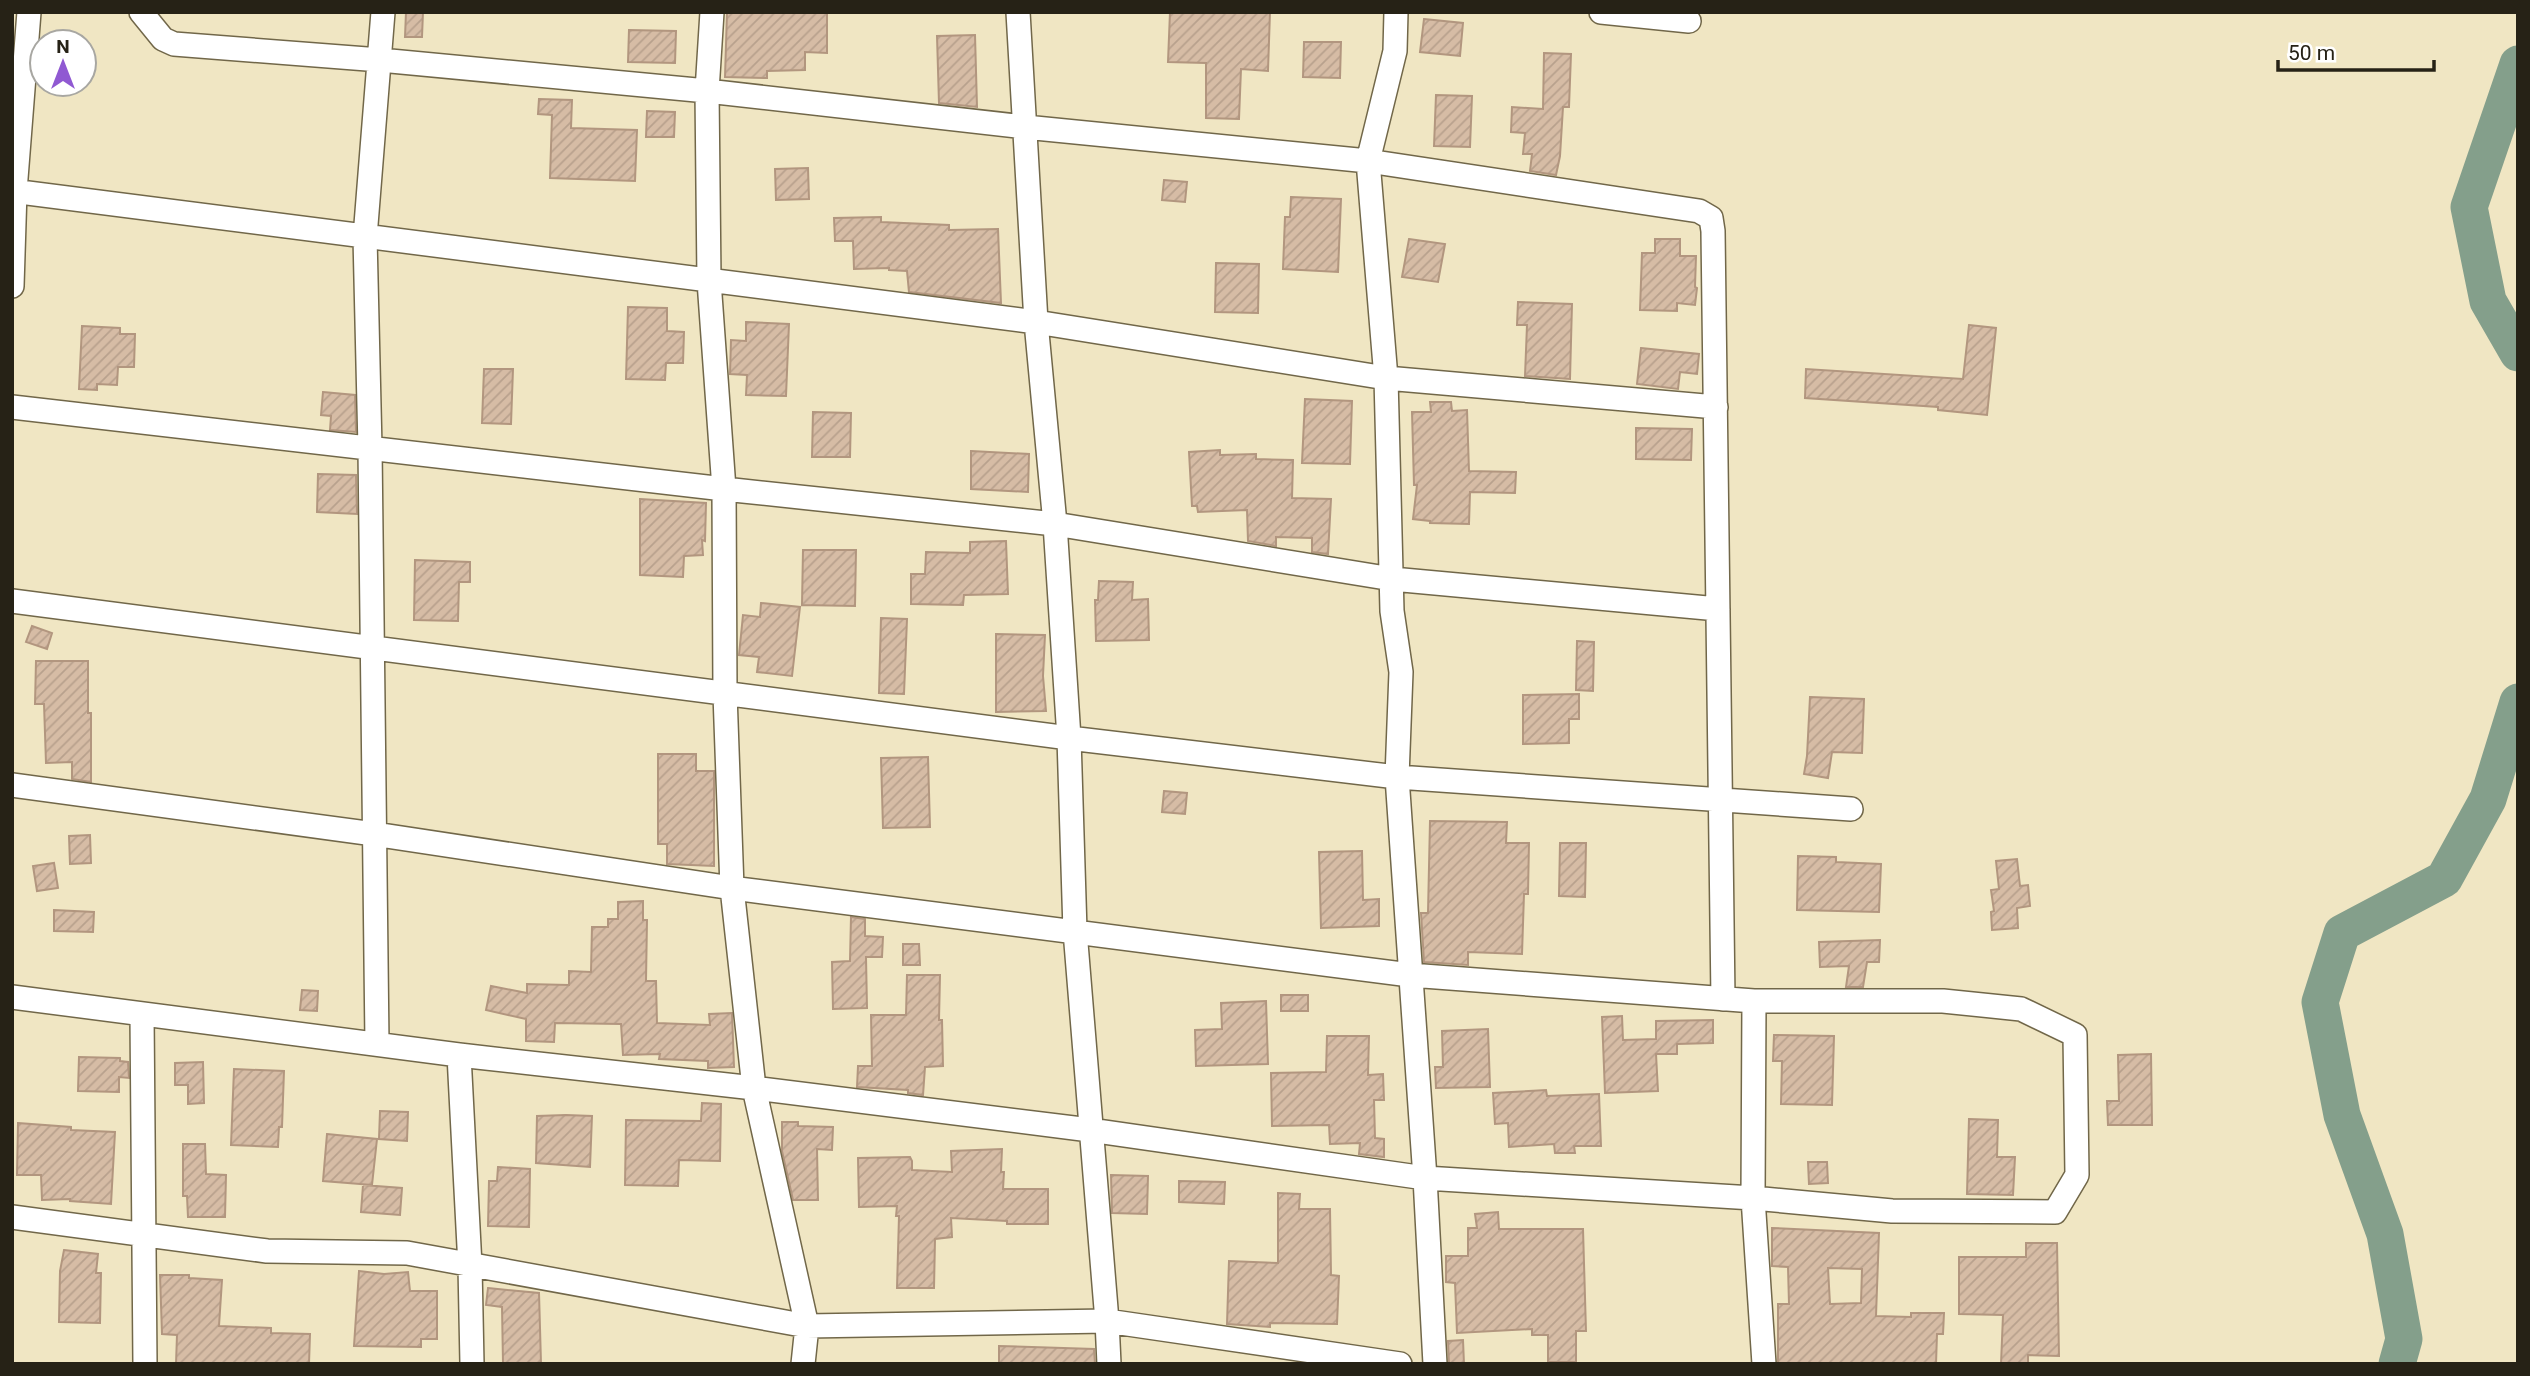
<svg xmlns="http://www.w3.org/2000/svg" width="2530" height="1376" font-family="Roboto,sans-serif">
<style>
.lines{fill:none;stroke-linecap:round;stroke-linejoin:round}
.river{stroke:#849f8b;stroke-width:37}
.building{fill:url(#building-hatch);stroke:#b2967f;stroke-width:2;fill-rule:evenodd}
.minor-casing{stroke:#716749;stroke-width:26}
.minor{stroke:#fff;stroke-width:23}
</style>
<defs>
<pattern id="building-hatch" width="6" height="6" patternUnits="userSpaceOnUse" patternTransform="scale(1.75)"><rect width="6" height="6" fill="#d6bca5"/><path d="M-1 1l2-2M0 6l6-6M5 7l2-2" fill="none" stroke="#b8a18d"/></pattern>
</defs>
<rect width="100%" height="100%" fill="#f0e6c3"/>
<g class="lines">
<!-- river -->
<path class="river" d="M2518,64L2469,207L2488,301L2518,353
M2397,1364L2404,1339L2385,1234L2342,1115L2320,1002L2342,933L2444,879L2488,799L2518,702"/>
</g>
<!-- building -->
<path class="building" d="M406,12H423L422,37H405Z
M727,12H827V53L805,52V70L767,71V78L725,77Z
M1170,12H1270L1268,71L1241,69L1239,119L1206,118V63L1168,62Z
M1424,19L1463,23L1460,56L1420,52Z
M629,30L676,31L675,63L628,62Z
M975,35L977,107L939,103L937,36Z
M1304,42H1341L1340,78L1303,77Z
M1544,53L1571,54L1569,107H1563L1560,156L1556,175L1530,171L1532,154H1523L1525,133L1511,132L1512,107L1543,109Z
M1436,95L1472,96L1470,147L1434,146Z
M539,99L572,100L571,128L637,130L635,181L550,178L552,115L538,114Z
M647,111L675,112L674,137H646Z
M808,168L809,199L776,200L775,169Z
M1164,180L1187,182L1185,202L1162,200Z
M1291,197L1341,199L1338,272L1283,269L1285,217H1290Z
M881,217V222L949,225V230L998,229L1001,303L909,292L907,271L889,270V268L854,269L853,241H835L834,218Z
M1409,239L1445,244L1438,282L1402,277Z
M1655,239H1680V256H1696L1695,287L1697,288L1695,305L1677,303V311L1640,310L1642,253H1655Z
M1216,263L1259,264L1258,313L1215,312Z
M1518,302L1572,304L1570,379L1525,376L1527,325H1517Z
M628,307L667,308V331L684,332L683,363H666L665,380L626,379Z
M746,322L789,324L786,396L746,395L747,375L730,374L731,340L746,341Z
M1969,325L1996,328L1987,415L1938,410V407L1805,398L1806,369L1963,379Z
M82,326L120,328V334H135L134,367H118L117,385L97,384V390L79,389Z
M1641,348L1699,354L1697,374L1680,372L1678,389L1637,384Z
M484,369H513L511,424L482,423Z
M323,392L355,395L356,432L330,430L331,416L321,415Z
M1305,399L1352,401L1350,464L1302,463Z
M1430,402H1451L1452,411L1467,410L1469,471L1516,472L1515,493L1470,492L1469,524L1430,523V521L1413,519L1417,485H1414L1412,412H1431Z
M813,412L851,413L850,457H812Z
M1636,428L1692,429L1691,460L1636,459Z
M1220,450V455L1256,454V459L1293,460L1292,498L1331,499L1328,554L1312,552V538L1276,537V546L1248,541L1247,510L1198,512L1197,506H1192L1189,452Z
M971,451L1029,454L1028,492L971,489Z
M318,474L356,475L357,514L317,512Z
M640,499L706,503L705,541L702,540L703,555L684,556L683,577L640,575Z
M1006,541L1008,594L964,595L963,605L911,604V574H925L926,552L970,553V542Z
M803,550H856L855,606L802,605Z
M415,560L470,562V582H459L458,621L414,620Z
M1099,581L1133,582L1132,600L1148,599L1149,640L1096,641L1095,600H1098Z
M761,603L800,607L792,676L757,672L759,657L739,655L743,615L760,617Z
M881,618L907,619L904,694L879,693Z
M32,626L52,633L47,649L26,642Z
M996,634L1045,635L1043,676L1046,711L996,712Z
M1577,641L1594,642L1593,691L1576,690Z
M36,661H88V713H91V782L72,779V762L46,763L44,704H35Z
M1579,694V719H1569V743L1523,744V695Z
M1810,697L1864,699L1862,753L1832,752L1828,778L1804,774L1807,756Z
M658,754H696V771H714V866L667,864V844H658Z
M928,757L930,827L883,828L881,758Z
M1164,791L1187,793L1185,814L1162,812Z
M1430,821L1507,822L1506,843H1529L1528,894H1524L1522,954L1468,952V965L1424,962L1421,913H1428Z
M90,835L91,863L70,864L69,836Z
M1560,843H1586L1585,897L1559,896Z
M1362,851L1363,900L1379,899V926L1321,928L1319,852Z
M1798,856L1836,857V862L1881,864L1879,912L1797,910Z
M2017,859L2020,886L2028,885L2030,906L2017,908L2018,928L1992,930L1991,912L1994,911L1991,890L1999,889L1996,861Z
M54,863L58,888L37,891L33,866Z
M643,901V920H647L646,981H656L657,1023L710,1025L709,1014L732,1013L734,1067L708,1068V1061L659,1059L660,1054L623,1055L621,1024L555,1023L554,1042L526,1041V1019L486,1010L491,986L527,993V984L569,985V971L591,972L592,927H608V919H618V902Z
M54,910L94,912L93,932L54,931Z
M851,917L865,919V936L883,937L882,957H866L867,1008L833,1009L832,962L850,961Z
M1880,940L1879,962H1867L1863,987H1846L1849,966L1820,967L1819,942Z
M903,944H919L920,965H903Z
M907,975H940L939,1020H942L943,1066L925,1067L923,1095L908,1093V1090L857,1087L858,1066H872L871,1015H906Z
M302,990L318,991L317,1011L300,1010Z
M1281,995H1308V1011H1281Z
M1266,1001L1268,1064L1196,1066L1195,1030L1222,1029L1221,1003Z
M1622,1016L1623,1040L1656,1039V1021L1713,1020V1043L1677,1044V1054H1656L1658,1091L1605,1093L1602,1017Z
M1488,1029L1490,1087L1436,1088L1435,1067H1443L1442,1031Z
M1774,1035L1834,1036L1832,1105L1781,1104L1782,1061H1773Z
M1327,1036H1369L1368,1075L1383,1074L1384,1100H1374L1375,1138L1384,1139V1157L1359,1154L1360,1143L1330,1144L1329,1125L1272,1126L1271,1073L1326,1072Z
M2151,1054L2152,1125H2108L2107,1101H2119L2118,1055Z
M79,1057L120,1058V1061L128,1062L129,1078L119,1077V1092L78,1091Z
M203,1062L204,1103L188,1104V1085H175V1063Z
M234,1069L284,1071L282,1127H279L278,1147L231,1145Z
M1546,1090L1547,1096L1599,1094L1601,1146H1574L1575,1153H1555L1554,1144L1509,1147L1508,1123L1495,1124L1493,1093Z
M702,1103L721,1104L720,1161L679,1160L678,1186L625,1185L626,1120L701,1121Z
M380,1111L408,1112L407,1141L379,1139Z
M566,1115L592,1116L590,1167L536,1163L537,1116Z
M1969,1119L1998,1120L1997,1157H2015L2013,1195L1967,1194Z
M782,1122H798V1126L833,1127L832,1150L817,1149L818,1200H793L782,1151Z
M18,1123L71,1127V1130L115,1132L111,1204L70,1201V1199L42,1200L41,1175H17Z
M327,1134L377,1139L372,1185L323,1181Z
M183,1144H205L206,1174L226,1175L225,1217H188L187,1196H183Z
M1002,1149L1001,1172H1004L1003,1189H1048V1224H1007V1221L951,1218L952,1237L935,1239L934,1288H897L899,1216H896L897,1206L859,1207L858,1158L910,1157L912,1161V1170L952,1172L951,1151Z
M1808,1162H1827L1828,1183L1809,1184Z
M498,1167L530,1169L529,1227L488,1226L489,1181H497Z
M1111,1175L1148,1176L1147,1214L1112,1213Z
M1179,1181L1225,1182L1224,1204L1179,1202Z
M363,1185L402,1188L400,1215L361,1212Z
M1278,1193L1300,1194L1299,1209H1330L1331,1275L1339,1276L1337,1324L1270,1323V1327L1227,1324L1229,1261L1278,1263Z
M1498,1212L1499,1229H1583L1586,1331H1576V1362H1548V1335H1532V1329L1457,1333L1455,1283L1446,1282V1256H1468V1228H1477L1475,1214Z
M1772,1228L1879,1233L1876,1316L1911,1317V1313H1944L1943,1334H1937L1936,1364H1778V1304H1789L1788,1267L1772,1266ZM1828,1268L1862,1269L1861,1303L1830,1304Z
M2026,1243H2057L2059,1356L2028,1355V1364H2001L2003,1315L1959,1314V1257H2026Z
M64,1250L98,1254L96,1273H101L100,1323L59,1322L60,1271Z
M359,1271L384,1274L408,1272L410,1291H437V1339H421V1347L354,1346Z
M160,1275H189V1278L222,1280L219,1326L271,1328V1333L310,1334L309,1364H176L177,1335L162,1334Z
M488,1288L539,1293L541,1363H503L502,1307L486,1305Z
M1463,1340L1464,1364H1449L1448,1341Z
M999,1346L1094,1349L1095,1364H999Z"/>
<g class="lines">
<!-- minor casing -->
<g class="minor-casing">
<path id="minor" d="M141,12L163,39L174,44L380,60L707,91L1025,127L1368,161L1699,211L1711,218L1713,231L1723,999
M712,12L707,91L709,281L724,489L725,694L732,888L754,1088L807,1326L803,1364
M1018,12L1036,322L1055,524L1069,738L1075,931L1107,1321L1109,1364
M1396,12L1395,51L1368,161L1386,378L1392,611L1401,672L1397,777L1425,1178L1435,1364
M1601,12L1689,21
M12,191L1036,322L1386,378L1716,407
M12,286L15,191L29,12
M12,407L724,489L1055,524L1392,579L1718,609
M12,601L1069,738L1397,777L1851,809
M12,785L374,834L732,888L1410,975L1754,1001H1943L2021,1009L2075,1035L2077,1175L2055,1212L1892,1211L1753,1198L1754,1001
M12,997L459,1055L754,1088L1090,1130L1425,1178L1753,1198L1764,1364
M142,1015L145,1364
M377,1044L370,448L365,237L383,12
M459,1055L470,1266L472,1364
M12,1217L267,1251L407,1253L807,1326L1107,1321L1400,1364"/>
</g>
<!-- minor -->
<use href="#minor" class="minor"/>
</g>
<!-- border -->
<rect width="2530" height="1376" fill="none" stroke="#262216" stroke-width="28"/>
<!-- north arrow -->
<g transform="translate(63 63)"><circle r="33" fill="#ffffff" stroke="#a8a7a2" stroke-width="2"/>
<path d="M0-5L12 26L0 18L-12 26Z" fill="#9059d2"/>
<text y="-10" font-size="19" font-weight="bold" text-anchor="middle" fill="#262216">N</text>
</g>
<!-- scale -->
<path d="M2278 60v10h156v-10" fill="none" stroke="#262216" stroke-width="3.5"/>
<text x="2288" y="60" font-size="21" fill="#262216" stroke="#ffffff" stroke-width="5" paint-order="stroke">50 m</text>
</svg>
